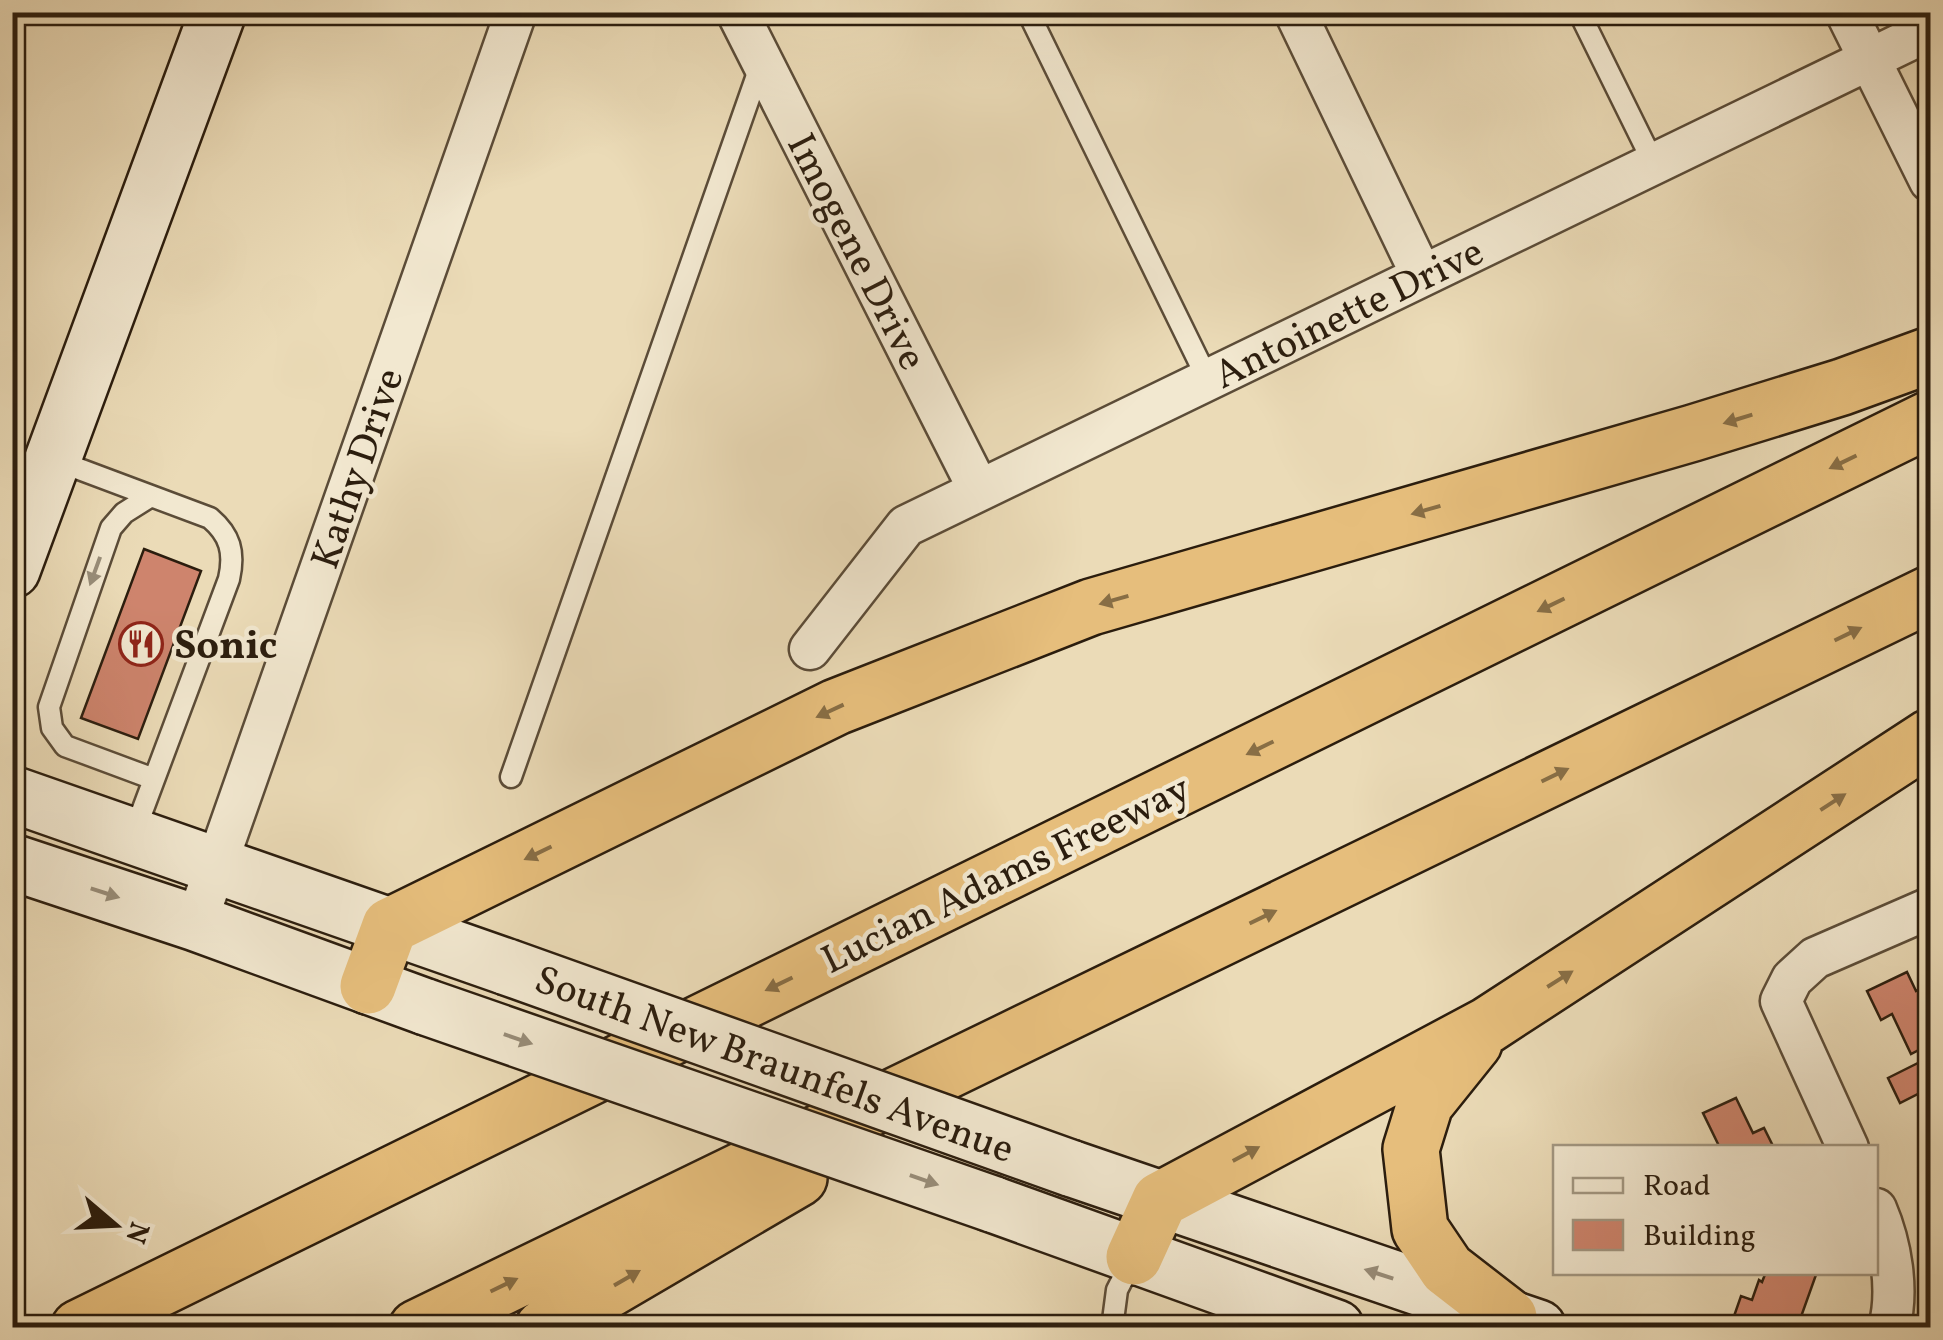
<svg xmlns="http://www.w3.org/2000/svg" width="1943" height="1340" font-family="Vollkorn,serif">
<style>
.building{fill:#ce846d;stroke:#2b1d0e;stroke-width:2.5}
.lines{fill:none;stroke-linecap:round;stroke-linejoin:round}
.lane-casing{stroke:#5b4c38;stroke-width:25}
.street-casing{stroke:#5b4c38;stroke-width:45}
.secondary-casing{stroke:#2b1d0e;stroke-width:60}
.highway-casing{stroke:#2b1d0e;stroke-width:60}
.lane{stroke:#f2e8d0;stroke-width:20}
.street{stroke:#f2e8d0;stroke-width:40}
.secondary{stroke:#f2e8d0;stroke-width:55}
.highway{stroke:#e6be7c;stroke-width:55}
.secondary-bridge-casing{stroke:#2b1d0e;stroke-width:60;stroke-linecap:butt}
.secondary-bridge{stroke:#f2e8d0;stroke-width:55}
.oneway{fill:#886e45}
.oneway2{fill:#988d79}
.labels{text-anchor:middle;stroke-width:9;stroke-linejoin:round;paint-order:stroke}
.street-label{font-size:40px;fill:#2b1d0e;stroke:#f2e8d0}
.poi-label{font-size:40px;font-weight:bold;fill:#2b1d0e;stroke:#f2e8d0;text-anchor:start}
</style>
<rect width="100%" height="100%" fill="#ebdbb7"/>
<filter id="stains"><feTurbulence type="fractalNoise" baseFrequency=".002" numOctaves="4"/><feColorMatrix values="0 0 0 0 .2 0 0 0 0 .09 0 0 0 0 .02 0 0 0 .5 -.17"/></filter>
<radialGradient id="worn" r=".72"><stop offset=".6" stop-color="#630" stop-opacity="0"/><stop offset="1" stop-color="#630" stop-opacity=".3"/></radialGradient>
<!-- building -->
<path class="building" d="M144,549L201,571L138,739L81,718Z
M1907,972L1916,991L1923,987L1930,1004V1044L1911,1054L1892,1014L1881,1020L1867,991Z
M1930,1057V1119L1918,1094L1900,1103L1888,1078Z
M1736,1098L1753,1133L1764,1128L1774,1148H1720L1703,1113Z
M1766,1272H1817L1797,1328H1744L1746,1324L1733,1319L1741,1296L1752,1300L1759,1280L1762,1282Z"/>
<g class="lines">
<!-- lane casing -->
<g class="lane-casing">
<path id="lane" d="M1028,12L1208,380
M1579,12L1654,164
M55,460L210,518C230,535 235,552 229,579L134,833
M151,496L124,513L111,528L49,707L52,728L65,746L154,779
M511,777L761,64
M1112,1328L1117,1290L1133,1259"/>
</g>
<!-- street casing -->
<g class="street-casing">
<path id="street" d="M737,12L979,490
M1295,12L1422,276
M1846,12L1930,181
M810,649L906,526L1930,30
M196,923L516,12
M1848,1148L1781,1001L1792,979L1815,958L1930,908
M1876,1209C1891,1244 1899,1290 1889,1328"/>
</g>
<!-- secondary casing -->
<g class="secondary-casing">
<path id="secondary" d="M12,570L218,12
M12,794L507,967
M12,862L196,923L426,1007
M1070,1168L1538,1328
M992,1204L1336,1328"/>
</g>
<!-- highway casing -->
<g class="highway-casing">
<path id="highway" d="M368,986L390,926L836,707L1091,607L1693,433L1842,387L1930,355
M1474,1043L1425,1104L1411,1149L1420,1229L1447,1269L1509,1317
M1134,1257L1160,1200L1488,1025L1930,737
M79,1328L1930,419
M417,1328L1930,594
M543,1328L799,1178"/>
</g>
<!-- lane -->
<use href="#lane" class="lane"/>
<!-- street -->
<use href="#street" class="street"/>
<!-- secondary -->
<use href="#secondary" class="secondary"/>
<!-- highway -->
<use href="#highway" class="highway"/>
<!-- secondary-bridge casing -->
<g class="secondary-bridge-casing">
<path id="secondary-bridge" d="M507,967L1070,1168
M426,1007L992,1204"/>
</g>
<!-- secondary-bridge -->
<use href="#secondary-bridge" class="secondary-bridge"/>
</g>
<!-- one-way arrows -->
<defs><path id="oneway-solid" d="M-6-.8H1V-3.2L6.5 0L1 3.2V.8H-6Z" transform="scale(2.5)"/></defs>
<g class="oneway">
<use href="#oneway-solid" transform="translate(1738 419) rotate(163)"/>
<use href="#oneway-solid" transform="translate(1843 462) rotate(154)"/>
<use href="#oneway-solid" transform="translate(1426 510) rotate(164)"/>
<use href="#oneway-solid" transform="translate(1114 600) rotate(164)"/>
<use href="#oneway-solid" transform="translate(1551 605) rotate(154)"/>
<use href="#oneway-solid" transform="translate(1848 634) rotate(-26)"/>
<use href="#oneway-solid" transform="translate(830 711) rotate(155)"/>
<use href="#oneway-solid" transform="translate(1260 748) rotate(154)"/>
<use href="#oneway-solid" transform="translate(1555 775) rotate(-26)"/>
<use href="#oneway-solid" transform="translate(1833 802) rotate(-33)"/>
<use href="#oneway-solid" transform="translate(538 853) rotate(154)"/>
<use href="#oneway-solid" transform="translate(1263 917) rotate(-26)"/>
<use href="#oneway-solid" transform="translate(1560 979) rotate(-32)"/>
<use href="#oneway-solid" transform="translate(779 984) rotate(154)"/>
<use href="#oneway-solid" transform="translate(1246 1154) rotate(-28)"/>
<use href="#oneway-solid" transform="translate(627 1278) rotate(-30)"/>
<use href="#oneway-solid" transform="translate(504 1285) rotate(-26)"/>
</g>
<g class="oneway2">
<use href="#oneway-solid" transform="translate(95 571) rotate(110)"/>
<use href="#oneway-solid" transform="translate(105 893) rotate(18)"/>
<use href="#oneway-solid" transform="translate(518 1039) rotate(19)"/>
<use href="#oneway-solid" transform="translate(924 1180) rotate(19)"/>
<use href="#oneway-solid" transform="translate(1379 1274) rotate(-162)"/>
</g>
<!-- icons -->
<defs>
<g id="restaurant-ring" transform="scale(2.25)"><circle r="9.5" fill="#f2e8d0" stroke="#8f2418" stroke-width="1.5"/><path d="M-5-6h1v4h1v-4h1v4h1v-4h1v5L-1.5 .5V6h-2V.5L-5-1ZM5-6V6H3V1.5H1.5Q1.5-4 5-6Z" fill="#8f2418"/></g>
</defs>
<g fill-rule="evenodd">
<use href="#restaurant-ring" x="141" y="644"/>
</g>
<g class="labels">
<!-- street labels -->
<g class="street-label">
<text transform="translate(858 251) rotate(63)" y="14">Imogene Drive</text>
<text transform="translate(1348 312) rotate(-26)" y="14">Antoinette Drive</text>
<text transform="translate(356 468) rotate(-71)" y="14">Kathy Drive</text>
<text transform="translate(1005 873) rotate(-26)" y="14">Lucian Adams Freeway</text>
<text transform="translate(775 1063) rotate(20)" y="14">South New Braunfels Avenue</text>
</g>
<!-- poi labels -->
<g class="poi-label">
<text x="174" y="658">Sonic</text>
</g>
</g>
<!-- margin -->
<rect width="1943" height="1340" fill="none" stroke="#ebdbb7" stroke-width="50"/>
<rect x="15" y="15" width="1913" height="1310" fill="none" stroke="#2b1d0e" stroke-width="5"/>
<rect x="25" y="25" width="1893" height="1290" fill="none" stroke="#2b1d0e" stroke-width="2.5"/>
<!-- legend -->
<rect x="1553" y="1145" width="325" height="130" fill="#f2e8d0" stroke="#a29782" stroke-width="2.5"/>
<rect x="1573" y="1178" width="50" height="15" fill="#f2e8d0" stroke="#a29782" stroke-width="2.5"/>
<text x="1643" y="1195" font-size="30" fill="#2b1d0e">Road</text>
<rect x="1573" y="1220" width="50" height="30" fill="#ce846d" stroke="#a29782" stroke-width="2.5"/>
<text x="1643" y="1245" font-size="30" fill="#2b1d0e">Building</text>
<!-- north arrow -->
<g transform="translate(115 1225) rotate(109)" stroke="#f2e8d0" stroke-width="8" paint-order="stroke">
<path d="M0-8L18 38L0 25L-18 38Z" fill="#2b1d0e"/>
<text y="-15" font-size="28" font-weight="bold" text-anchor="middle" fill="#2b1d0e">N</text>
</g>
<rect width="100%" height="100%" filter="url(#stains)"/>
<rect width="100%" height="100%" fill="url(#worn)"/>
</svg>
